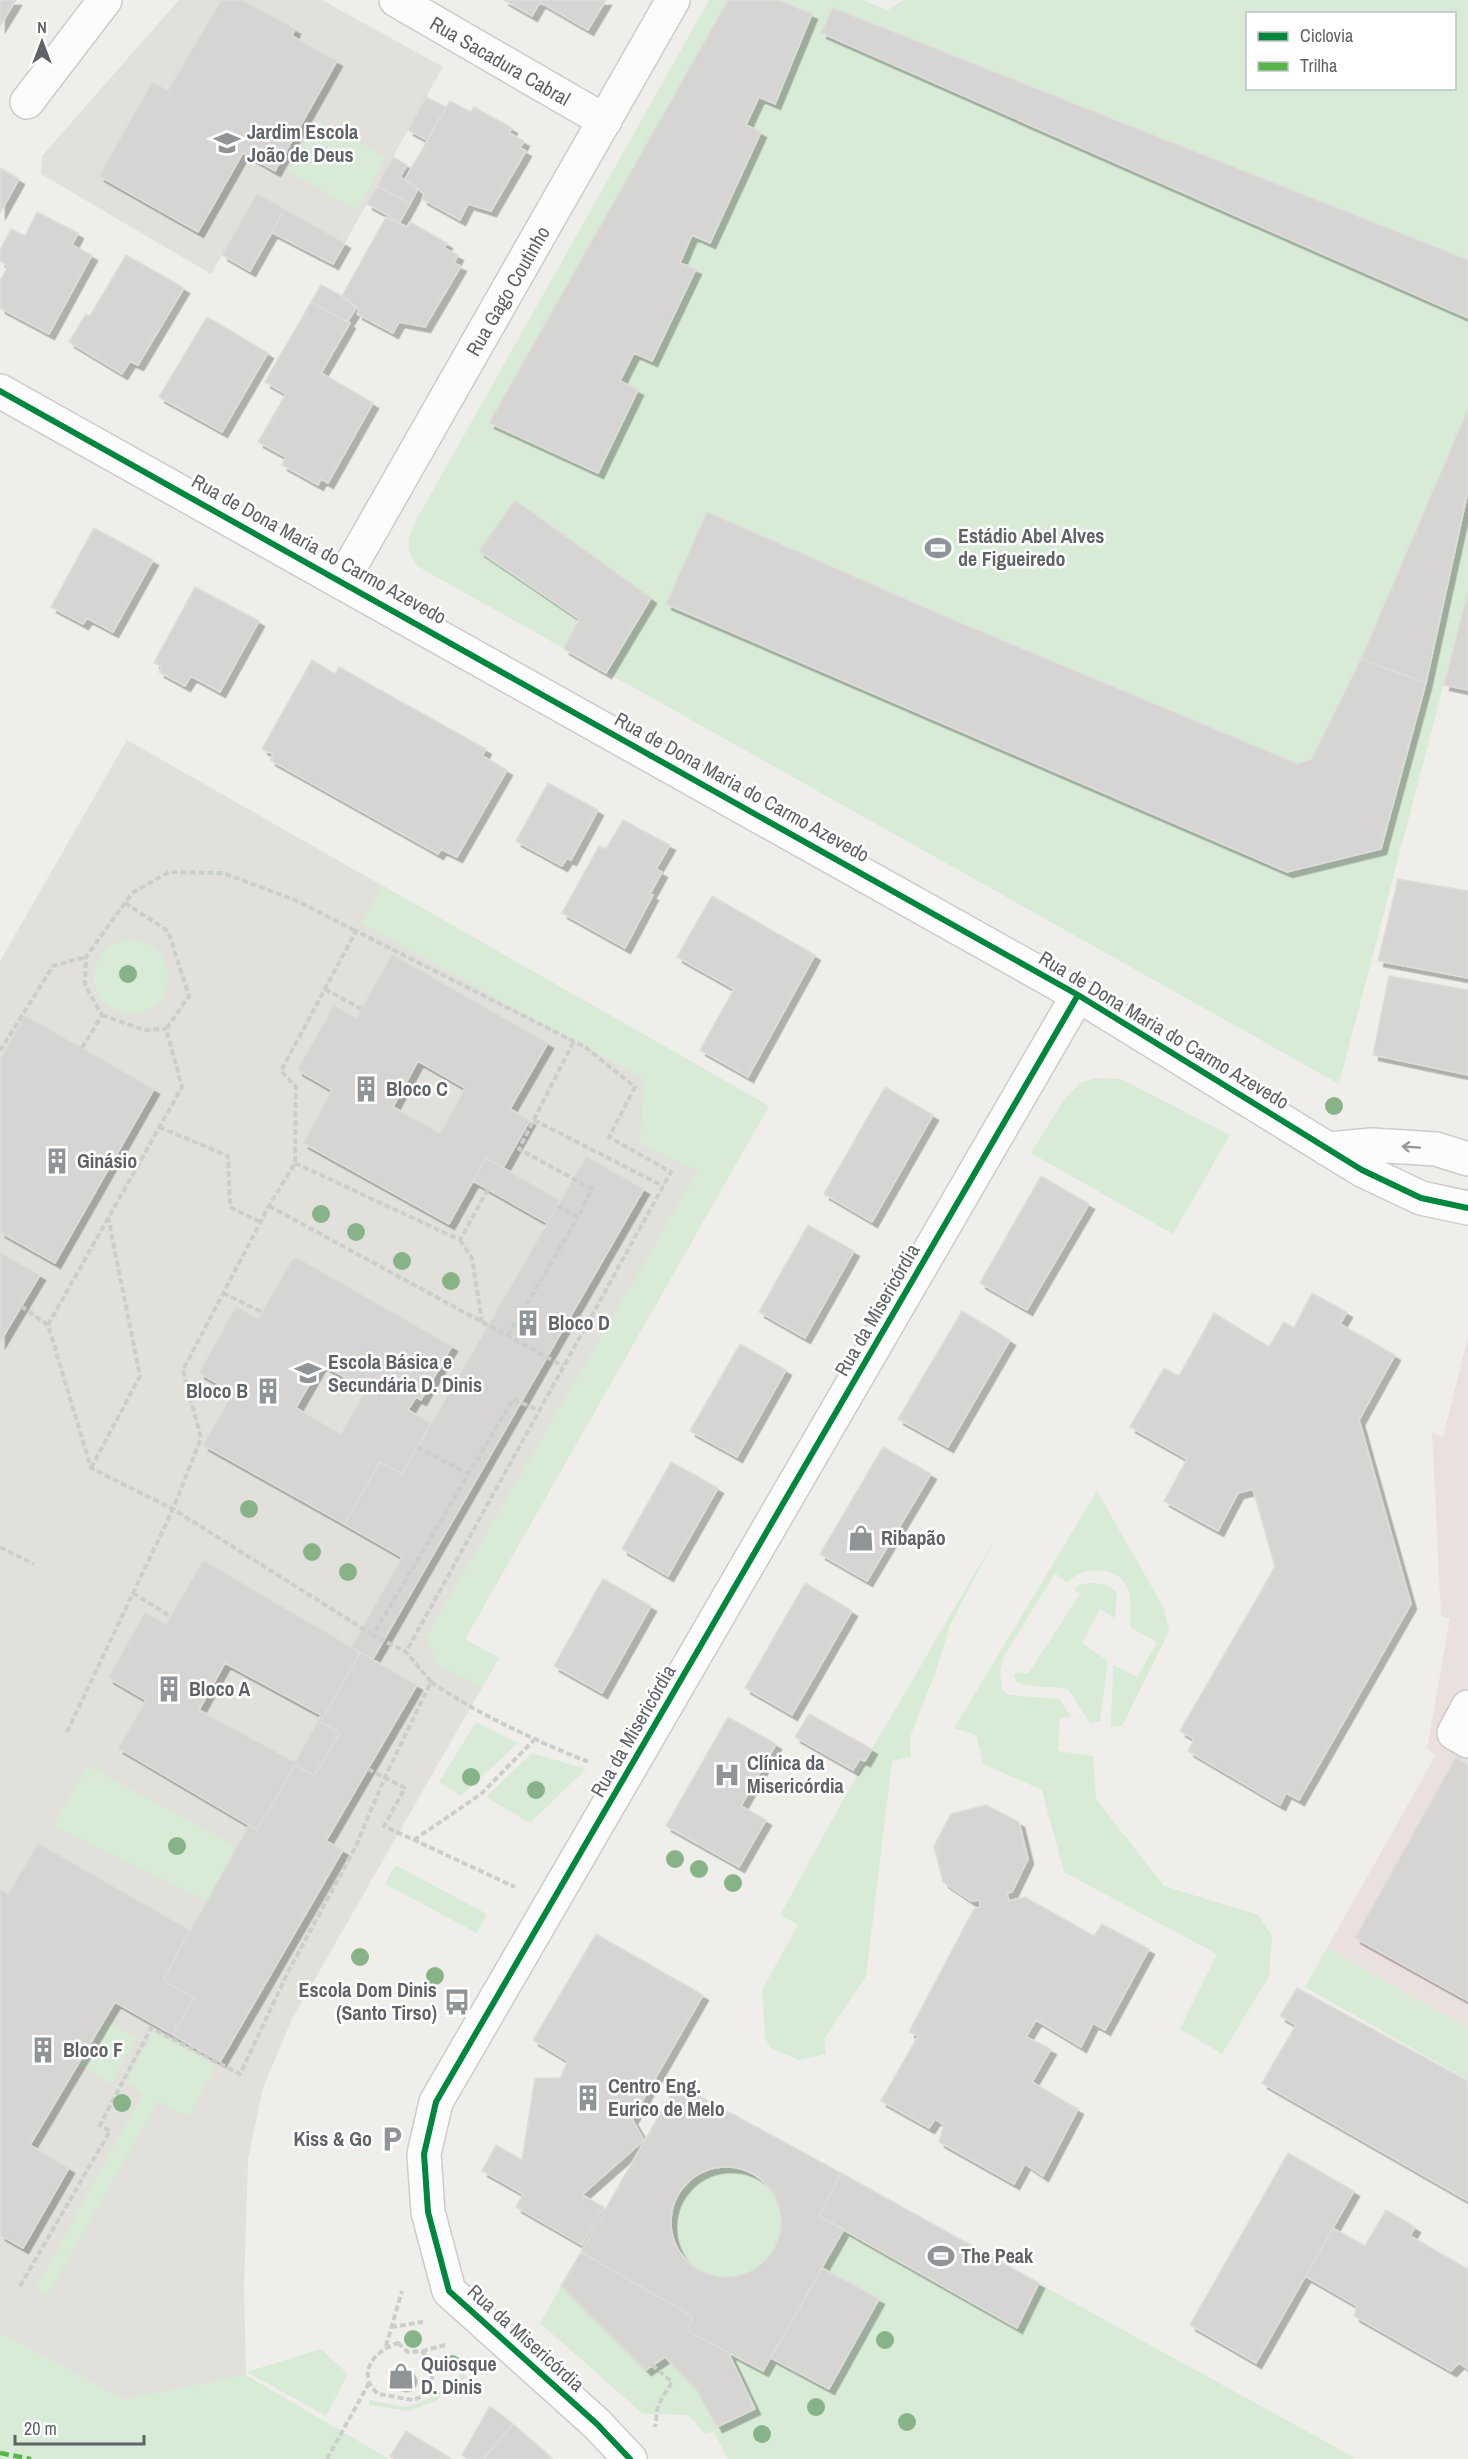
<svg xmlns="http://www.w3.org/2000/svg" width="1468" height="2459" font-family="'Archivo Narrow',sans-serif">
<style>
.education{fill:#e2e0da}
.medical{fill:#eae0de}
.green{fill:#d8ebd6;fill-rule:evenodd}
.building{fill:#d6d5d3;stroke:#deddd9;stroke-width:1.5;fill-rule:evenodd;filter:url(#shadow)}
.lines{fill:none;stroke-linecap:round;stroke-linejoin:round}
.minor-casing{stroke:#cbcccc;stroke-width:36}
.path{stroke:#cacfcc;stroke-width:4;stroke-dasharray:6 3;stroke-linecap:butt}
.minor{stroke:#fdfcfc;stroke-width:33}
.quiet{stroke:#58b549;stroke-width:4.5;stroke-dasharray:9 4.5;stroke-linecap:butt}
.cycleway-casing{stroke:#fff;stroke-width:10}
.cycleway{stroke:#00873e;stroke-width:6}
.tree{fill:#88b388}
.oneway{stroke:#96999c}
.labels{text-anchor:middle;stroke-width:5;stroke-linejoin:round;paint-order:stroke}
.street-label{font-size:20px;fill:#5f6368;stroke:#fff}
.poi-label{font-size:20px;font-weight:bold;fill:#5f6368;stroke:#fff;text-anchor:start}
</style>
<defs>
<filter id="shadow"><feDropShadow dx="5.5" dy="5.5" stdDeviation="0" flood-color="#0004"/></filter>
</defs>
<rect width="100%" height="100%" fill="#efeeea"/>
<!-- education -->
<path class="education" d="M179,0H322L443,67L345,243L257,193L211,274L41,174L42,156Z
M127,740L769,1106L465,1639L499,1658L292,2019L263,2088L248,2159L244,2285L246,2375L124,2400L0,2333V961Z"/>
<!-- medical -->
<path class="medical" d="M1468,1337V2028L1327,1948L1436,1755L1427,1749L1450,1618L1441,1616L1432,1432L1443,1437Z"/>
<!-- green -->
<path class="green" d="M709,0H862L888,10L904,0H1468V592L1339,1084L419,567C406,552 406,542 414,524ZM1248,14H1454V88H1248Z
M318,120L386,158L356,210L288,171Z
M382,885L769,1106L465,1639L499,1658L482,1687L437,1664L426,1637L698,1171L640,1144L644,1079L361,923Z
M94 977a37 37 0 1 1 74 0a37 37 0 1 1-74 0Z
M1096,1078L1121,1079L1230,1135L1173,1234L1031,1153L1063,1101L1080,1083Z
M1097,1491L1164,1608L1169,1631L1122,1726H1111L1113,1665L1137,1677L1157,1642L1130,1627C1130,1617 1132,1604 1129,1593C1123,1565 1083,1564 1067,1583L1055,1573L1003,1658L1000,1672L1002,1689L1008,1695L1059,1699L1071,1717L1060,1718L1058,1751L1093,1756L1096,1799L1164,1886L1258,1915L1272,1936L1269,1976L1222,2054L1180,2029L1217,1954L1064,1872L1042,1790L983,1764L976,1735L954,1728Z
M996,1537L950,1625L936,1671L910,1737L911,1757L892,1761L866,1976L824,2039L826,2054L799,2060L771,2048L765,2038L762,1990L798,1925L780,1915L858,1773Z
M1096,1583L1107,1585L1117,1593L1115,1618L1100,1609L1082,1643L1108,1661L1100,1721L1090,1723L1068,1689C1051,1686 1032,1688 1016,1682L1014,1675L1017,1672L1028,1674L1080,1594L1074,1590L1080,1584Z
M476,1722L518,1743L461,1796L439,1782Z
M532,1753L586,1769L530,1823L486,1797Z
M88,1766L237,1847L207,1901L53,1825Z
M395,1865L487,1914L477,1933L385,1884Z
M1327,1948L1468,2028V2080L1305,1987Z
M104,2020L136,2038L111,2084L78,2065Z
M154,2031L216,2066L188,2117L158,2101L48,2294L36,2288L143,2093L125,2082Z
M677,2084L1357,2459H728L714,2432L704,2434L689,2415L643,2414L540,2323Z
M0,2333L124,2400L246,2375L389,2459H0Z
M321,2349L348,2374L326,2416L247,2372Z
M463,2372L467,2377L435,2401L409,2411L369,2405V2400L407,2407L434,2396Z"/>
<!-- building -->
<path class="building" d="M0,0H16L0,26Z
M221,0H243L295,29L292,36L337,61L275,171L243,153L198,232L99,176L152,82L168,90Z
M504,0H606L588,30L540,2L532,16Z
M728,0H778L812,14L775,104L759,97L746,125L761,132L710,243L692,235L680,263L696,269L652,361L634,353L620,381L638,390L598,473L489,423Z
M833,8L1468,260V318L821,33Z
M426,97L446,107L427,140L408,130Z
M450,101L471,112L474,107L512,128L509,133L524,141L520,148L526,151L491,211L468,204L460,220L422,199L424,194L405,179Z
M393,157L407,165L400,177L418,189L410,204L377,186Z
M0,168L19,179L0,213Z
M377,186L410,204L400,222L367,204Z
M257,193L285,209L250,271L222,255Z
M285,209L345,243L333,264L271,232Z
M37,212L78,233L72,245L92,255L49,334L0,308V281L8,266L0,261V250L11,229L25,236Z
M386,217L407,227L410,222L447,243L444,248L458,255L454,263L461,266L425,327L399,322L393,333L357,314L359,310L342,296Z
M126,255L184,288L138,365L130,361L122,374L69,342L86,314L90,316Z
M321,285L342,296L357,307L347,322L311,302Z
M311,302L350,323L321,373L373,403L328,483L321,479L318,485L282,465L286,457L258,442L286,394L265,382Z
M207,317L268,353L222,432L159,397Z
M1468,409V491L1426,683L1361,659Z
M515,500L651,598L606,673L564,649L579,619L479,551Z
M707,512L951,619L1298,764L1312,759L1361,659L1426,683L1381,849L1287,872L666,604Z
M94,528L153,560L113,632L87,618L83,624L51,607Z
M195,587L259,621L220,692L191,676L185,686L159,672L162,667L154,663Z
M1468,592V690L1444,685Z
M312,660L335,674L339,667L486,749L482,756L507,770L457,857L441,849L438,854L270,760L273,754L262,749Z
M548,783L598,810L571,860L567,858L562,866L516,841Z
M623,820L670,845L656,869L662,872L650,894L653,895L625,948L562,913L599,846L606,849Z
M1398,879L1468,891V978L1378,961Z
M712,896L815,955L748,1077L700,1050L734,989L677,957Z
M392,954L548,1043L510,1109L530,1120L503,1168L486,1158L449,1224L303,1143L332,1090L297,1070L334,1005L356,1018ZM418,1061L465,1088L440,1133L393,1107Z
M1389,976L1468,990V1075L1373,1055Z
M25,1015L154,1089L55,1263L0,1232V1059Z
M885,1087L933,1115L872,1222L824,1194Z
M586,1156L644,1189L373,1659L351,1647L402,1557L344,1524L380,1462L402,1474Z
M486,1158L560,1200L547,1223L473,1181Z
M1041,1176L1089,1204L1027,1310L980,1283Z
M808,1225L854,1251L805,1338L759,1312Z
M0,1252L40,1275L0,1342Z
M294,1256L452,1346L421,1400L416,1397L408,1410L431,1423L402,1474L380,1462L344,1524L203,1445L233,1392L199,1373L236,1306L258,1319ZM321,1364L366,1389L341,1434L296,1408Z
M1312,1293L1347,1312L1340,1324L1395,1355L1359,1420L1411,1604L1299,1800L1286,1793L1280,1805L1188,1751L1194,1739L1180,1731L1275,1567L1253,1489L1238,1493L1218,1531L1164,1501L1187,1459L1130,1427L1164,1368L1179,1376L1214,1313L1269,1347L1284,1322L1294,1328Z
M962,1311L1010,1340L948,1447L898,1419Z
M740,1344L786,1370L737,1457L690,1431Z
M883,1447L931,1474L867,1581L820,1554Z
M671,1462L718,1488L668,1576L622,1549Z
M203,1560L360,1652L321,1722L340,1733L314,1776L295,1765L257,1830L118,1748L146,1700L108,1678L145,1612L166,1624ZM225,1663L321,1715L295,1762L199,1710Z
M603,1579L651,1606L602,1693L554,1666Z
M805,1583L852,1611L792,1715L745,1688Z
M360,1652L417,1685L326,1841L343,1850L220,2062L173,2035L194,1998L163,1980L249,1825L257,1830L295,1765L314,1776L340,1733L321,1722Z
M809,1714L872,1749L865,1761L860,1759L853,1770L795,1737Z
M728,1717L776,1744L741,1806L766,1820L739,1867L666,1826Z
M1456,1757L1468,1764V2001L1355,1938Z
M986,1805L1019,1822L1028,1859L1012,1892L1007,1893L1009,1901L1025,1897L1094,1936L1102,1924L1149,1949L1105,2030L1093,2023L1081,2047L1036,2020L1026,2037L1051,2049L1032,2082L1078,2109L1043,2176L1025,2164L1014,2184L939,2142L944,2125L935,2119L929,2128L881,2101L918,2036L909,2032L974,1909L981,1907L979,1900L971,1901L943,1882L934,1846L951,1814Z
M38,1843L190,1930L163,1980L194,1998L173,2035L115,2002L30,2145L69,2168L23,2248L0,2235V1889L8,1894Z
M596,1934L703,1995L632,2119L644,2140L582,2195L604,2207L582,2245L516,2207L523,2194L482,2171L496,2145L522,2160L535,2078H560L568,2061L533,2040Z
M1297,1988L1468,2081V2201L1262,2083L1296,2025L1280,2016Z
M677,2084L841,2173L819,2216L844,2229L763,2371L688,2331L692,2316L581,2252Z
M1288,2153L1354,2191L1256,2363L1190,2325Z
M671 2222a55 55 0 1 1 110 0a55 55 0 1 1-110 0Z
M841,2173L1039,2283L1017,2328L819,2216Z
M1386,2210L1415,2227L1410,2236L1468,2269V2369L1459,2363L1451,2371L1354,2316L1357,2306L1305,2276L1333,2228L1365,2246Z
M581,2252L692,2316L688,2331L728,2352L755,2409L717,2427L695,2388L665,2357L646,2370L561,2286Z
M822,2268L879,2299L829,2389L771,2358Z
M391 2376a10 10 0 1 1 20 0a10 10 0 1 1-20 0Z
M490,2406L513,2424L483,2459H468L462,2455Z
M513,2424L553,2459H483Z
M406,2431L452,2459H395L390,2456Z"/>
<g class="lines">
<!-- minor casing -->
<g class="minor-casing">
<path id="minor" d="M396,0L605,121
M27,102L105,0
M0,391L1078,995L1362,1170L1421,1198L1468,1208
M342,581L673,0
M1327,1149L1372,1145L1436,1149L1468,1159
M1468,1707L1454,1733L1468,1741
M630,2459L597,2424L449,2291L428,2212L424,2154L436,2102L1078,995"/>
</g>
<!-- path -->
<path class="path" d="M125,903L168,931L189,996L166,1029
M325,989L361,1009
M102,1015L144,1030L166,1029
M82,1048L102,1015L85,985L86,957L132,893L169,872L223,873L295,900L356,931
M0,1051L53,966L86,957
M534,1120L663,1186
M159,1127L228,1156L230,1207L260,1222
M295,1163L460,1240L488,1189
M269,1206L563,1366
M557,1206L578,1217L592,1189L519,1149L574,1041
M460,1240L472,1258L482,1322
M223,1293L262,1312
M21,1306L48,1325L91,1468L173,1509L201,1438L183,1370L269,1206L295,1163L296,1087L281,1071L356,931L585,1047L635,1087L609,1137L671,1172L406,1652
M48,1325L182,1087L166,1029
M508,1336L578,1217
M417,1447L469,1474
M91,1468L140,1376L108,1217
M0,1547L34,1564
M133,1593L170,1616
M431,1682C480,1715 532,1739 586,1761L587,1759
M67,1732L173,1509L373,1635
M368,1769L405,1788L384,1826L515,1887
M414,1840L481,1794L534,1740
M20,2286L110,2131L100,2125L151,2028L240,2074L288,1972L355,1848L385,1777L431,1682L406,1652L373,1635L513,1399L540,1411
M391,2327L423,2322
M398,2343L408,2352L422,2351L432,2365V2383L423,2396L413,2400L378,2394C375,2391 370,2386 369,2382C363,2362 382,2348 398,2343Z
M386,2346L402,2291
M422,2351L445,2345
M652,2365L672,2382L658,2405L655,2427
M327,2459L369,2383"/>
<!-- minor -->
<use href="#minor" class="minor"/>
<!-- quiet -->
<path class="quiet" d="M0,2453L31,2459"/>
<!-- cycleway casing -->
<g class="cycleway-casing">
<path id="cycleway" d="M0,391L1078,995L1362,1170L1421,1198L1468,1208
M630,2459L597,2424L449,2291L428,2212L424,2154L436,2102L1078,995"/>
</g>
<!-- cycleway -->
<use href="#cycleway" class="cycleway"/>
</g>
<!-- trees -->
<g class="tree">
<circle cx="128" cy="974" r="9"/>
<circle cx="1334" cy="1106" r="9"/>
<circle cx="321" cy="1214" r="9"/>
<circle cx="356" cy="1232" r="9"/>
<circle cx="402" cy="1261" r="9"/>
<circle cx="451" cy="1281" r="9"/>
<circle cx="249" cy="1509" r="9"/>
<circle cx="312" cy="1552" r="9"/>
<circle cx="348" cy="1572" r="9"/>
<circle cx="471" cy="1777" r="9"/>
<circle cx="536" cy="1790" r="9"/>
<circle cx="177" cy="1846" r="9"/>
<circle cx="675" cy="1859" r="9"/>
<circle cx="699" cy="1869" r="9"/>
<circle cx="733" cy="1883" r="9"/>
<circle cx="360" cy="1957" r="9"/>
<circle cx="435" cy="1976" r="9"/>
<circle cx="122" cy="2103" r="9"/>
<circle cx="413" cy="2339" r="9"/>
<circle cx="885" cy="2340" r="9"/>
<circle cx="452" cy="2364" r="9"/>
<circle cx="816" cy="2407" r="9"/>
<circle cx="907" cy="2422" r="9"/>
<circle cx="762" cy="2434" r="9"/>
</g>
<!-- one-way arrows -->
<defs><path id="oneway-shaft" d="M-6 0H5M1.5-3L5.5 0L1.5 3" fill="none" stroke-width="1.6" stroke-linecap="round" stroke-linejoin="round" transform="scale(1.5)"/></defs>
<use class="oneway" href="#oneway-shaft" transform="translate(1411 1147) rotate(-176)"/>
<!-- icons -->
<defs>
<g id="school-bare" transform="scale(2.07)"><path d="M0-5L7-2L0 1L-7-2ZM-4 1L0 2.5L4 1V4Q0 6-4 4Z" fill="#919496" stroke="#fff" stroke-width="2.5" paint-order="stroke"/></g>
<g id="stadium-bare" transform="scale(2.07)"><path d="M0-5a6.5 5 0 1 0 0 10a6.5 5 0 1 0 0-10ZM-3.5-1.8h7v3.6h-7Z" fill="#919496" stroke="#fff" stroke-width="2.5" paint-order="stroke"/></g>
<g id="building-bare" transform="scale(2.07)"><path d="M-4-6H4V6H1V3H-1V6H-4ZM-2.5-4.3h1.7v1.8h-1.7ZM.8-4.3h1.7v1.8H.8ZM-2.5-1h1.7V.8h-1.7ZM.8-1h1.7V.8H.8Z" fill="#919496" stroke="#fff" stroke-width="2.5" paint-order="stroke"/></g>
<g id="shop-bare" transform="scale(2.07)"><path d="M-5-2.5h2.3a2.7 3.5 0 0 1 5.4 0H5L5.5 6h-11ZM-1.5-2.5h3a1.5 2.3 0 0 0-3 0Z" fill="#919496" stroke="#fff" stroke-width="2.5" paint-order="stroke"/></g>
<g id="hospital-bare" transform="scale(2.07)"><path d="M-5-5h3v3.5h4V-5h3V5h-3V1.5h-4V5h-3Z" fill="#919496" stroke="#fff" stroke-width="2.5" paint-order="stroke"/></g>
<g id="bus-bare" transform="scale(2.07)"><path d="M-5-6H5V4H4V6H2V4H-2V6H-4V4H-5ZM-3.5-4V0h7V-4ZM-3.5 1.2v1.5H-2V1.2ZM2 1.2v1.5H3.5V1.2Z" fill="#919496" stroke="#fff" stroke-width="2.5" paint-order="stroke"/></g>
<g id="parking-bare" transform="scale(2.07)"><path d="M-3.5-5.5H1a3.5 3.5 0 0 1 0 7H-1V5.5H-3.5ZM-1-3.4V-.6H.8a1.4 1.4 0 0 0 0-2.8Z" fill="#919496" stroke="#fff" stroke-width="2.5" paint-order="stroke"/></g>
</defs>
<g fill-rule="evenodd">
<use href="#school-bare" x="227" y="143"/>
<use href="#stadium-bare" x="938" y="548"/>
<use href="#building-bare" x="366" y="1089"/>
<use href="#building-bare" x="57" y="1161"/>
<use href="#building-bare" x="528" y="1323"/>
<use href="#school-bare" x="308" y="1373"/>
<use href="#building-bare" x="268" y="1391"/>
<use href="#shop-bare" x="861" y="1538"/>
<use href="#building-bare" x="169" y="1689"/>
<use href="#hospital-bare" x="727" y="1775"/>
<use href="#bus-bare" x="457" y="2002"/>
<use href="#building-bare" x="43" y="2050"/>
<use href="#building-bare" x="588" y="2098"/>
<use href="#parking-bare" x="392" y="2139"/>
<use href="#stadium-bare" x="941" y="2256"/>
<use href="#shop-bare" x="401" y="2376"/>
</g>
<g class="labels">
<!-- street labels -->
<g class="street-label">
<text transform="translate(500 61) rotate(30)" y="7">Rua Sacadura Cabral</text>
<text transform="translate(508 291) rotate(-60)" y="7">Rua Gago Coutinho</text>
<text transform="translate(319 549) rotate(29)" y="7">Rua de Dona Maria do Carmo Azevedo</text>
<text transform="translate(742 787) rotate(29)" y="7">Rua de Dona Maria do Carmo Azevedo</text>
<text transform="translate(1164 1030) rotate(31)" y="7">Rua de Dona Maria do Carmo Azevedo</text>
<text transform="translate(877 1310) rotate(-60)" y="7">Rua da Misericórdia</text>
<text transform="translate(633 1731) rotate(-60)" y="7">Rua da Misericórdia</text>
<text transform="translate(526 2338) rotate(42)" y="7">Rua da Misericórdia</text>
</g>
<!-- poi labels -->
<g class="poi-label">
<text x="247" y="139">Jardim Escola<tspan x="247" dy="23">João de Deus</tspan></text>
<text x="958" y="543">Estádio Abel Alves<tspan x="958" dy="23">de Figueiredo</tspan></text>
<text x="386" y="1096">Bloco C</text>
<text x="77" y="1168">Ginásio</text>
<text x="548" y="1330">Bloco D</text>
<text x="328" y="1369">Escola Básica e<tspan x="328" dy="23">Secundária D. Dinis</tspan></text>
<text x="248" y="1398" text-anchor="end">Bloco B</text>
<text x="881" y="1545">Ribapão</text>
<text x="189" y="1696">Bloco A</text>
<text x="747" y="1770">Clínica da<tspan x="747" dy="23">Misericórdia</tspan></text>
<text x="437" y="1997" text-anchor="end">Escola Dom Dinis<tspan x="437" dy="23">(Santo Tirso)</tspan></text>
<text x="63" y="2057">Bloco F</text>
<text x="608" y="2093">Centro Eng.<tspan x="608" dy="23">Eurico de Melo</tspan></text>
<text x="372" y="2146" text-anchor="end">Kiss &amp; Go</text>
<text x="961" y="2263">The Peak</text>
<text x="421" y="2371">Quiosque<tspan x="421" dy="23">D. Dinis</tspan></text>
</g>
</g>
<!-- legend -->
<rect x="1246" y="12" width="210" height="78" fill="#ffffff" stroke="#bfc1c3" stroke-width="1.5"/>
<rect x="1258" y="32" width="30" height="9" fill="#00873e" stroke="#bfc1c3" stroke-width="1.5"/>
<text x="1300" y="42" font-size="18" fill="#5f6368">Ciclovia</text>
<rect x="1258" y="62" width="30" height="9" fill="#58b549" stroke="#bfc1c3" stroke-width="1.5"/>
<text x="1300" y="72" font-size="18" fill="#5f6368">Trilha</text>
<!-- north arrow -->
<g transform="translate(42 42)" stroke="#ffffff" stroke-width="4.5" paint-order="stroke">
<path d="M0-4.5L10 22L0 15L-10 22Z" fill="#5f6368"/>
<text y="-9" font-size="16" font-weight="bold" text-anchor="middle" fill="#5f6368">N</text>
</g>
<!-- scale -->
<path d="M15 2435v9h129v-9" fill="none" stroke="#5f6368" stroke-width="3"/>
<text x="24" y="2435" font-size="18" fill="#5f6368" stroke="#ffffff" stroke-width="4.5" paint-order="stroke">20 m</text>
</svg>
